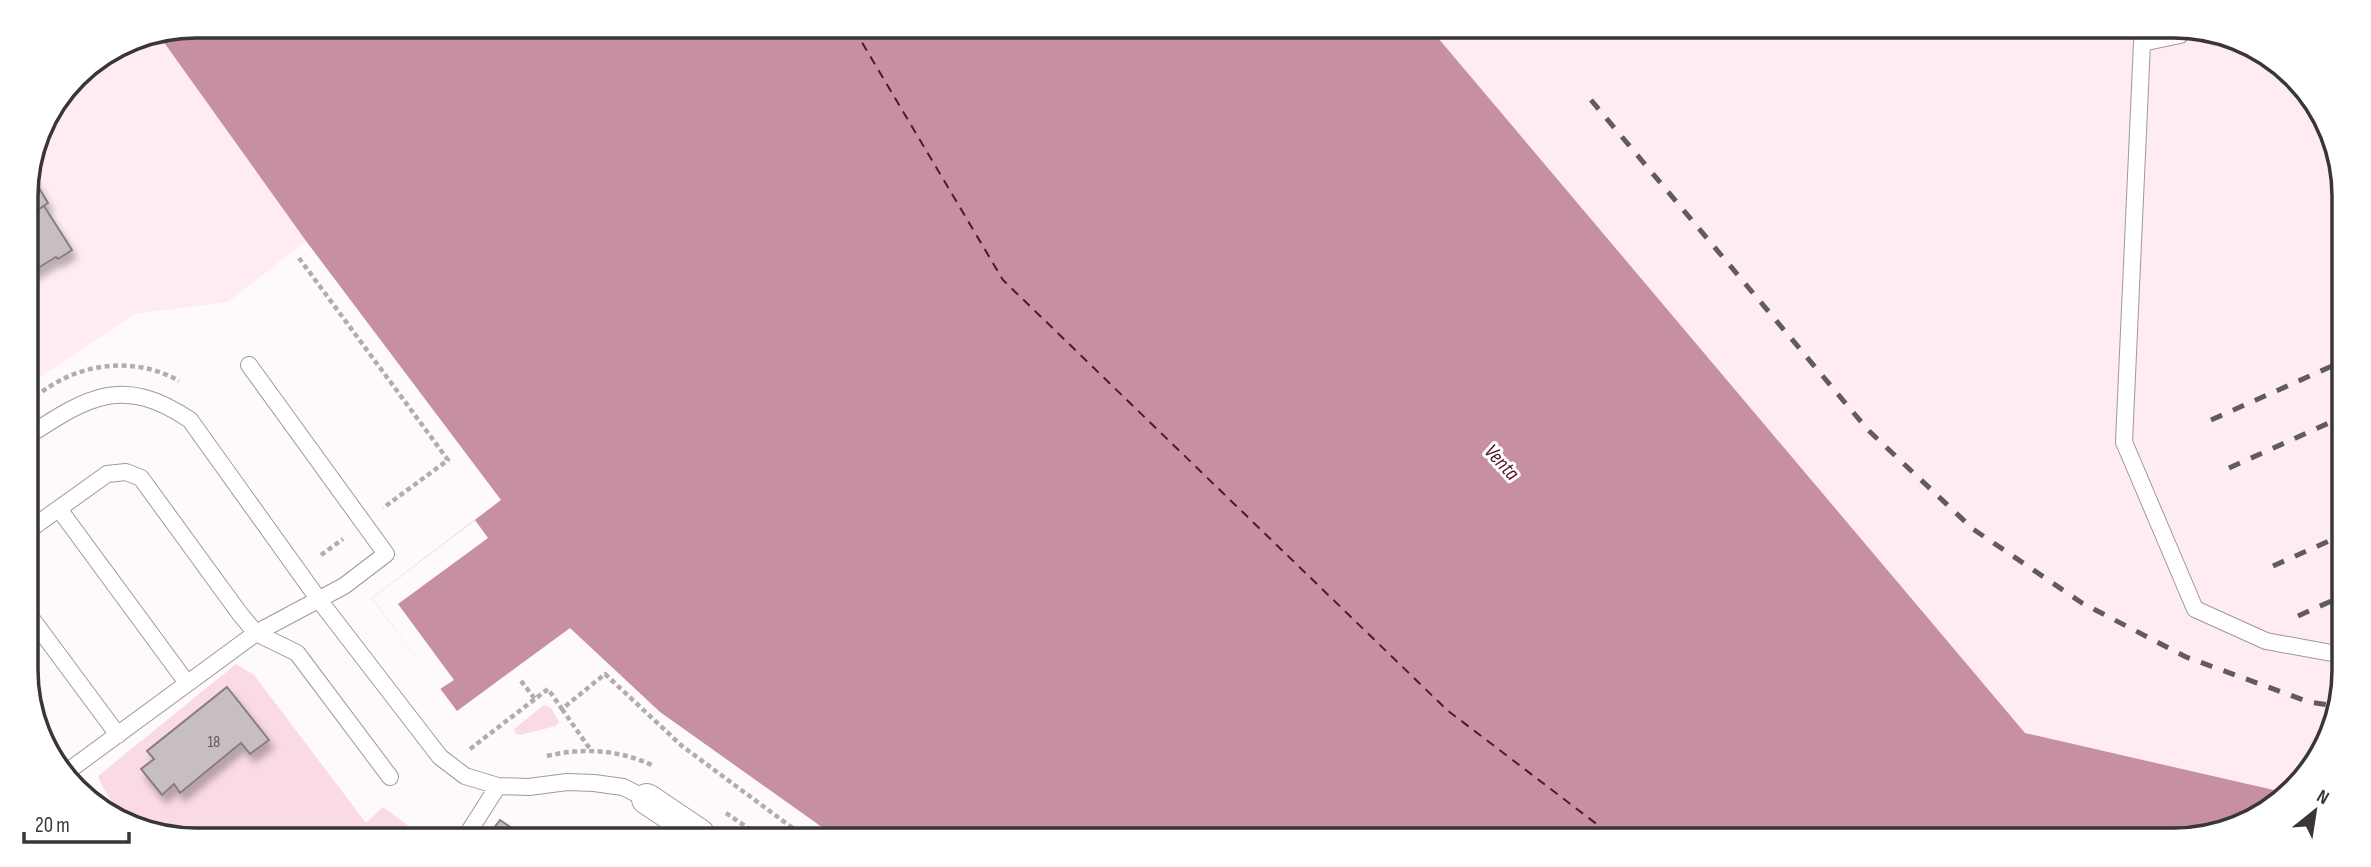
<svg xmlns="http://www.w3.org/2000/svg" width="2371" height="867" font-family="'Sofia Sans Condensed',sans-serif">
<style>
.built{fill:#ffecf1}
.green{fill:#fadae3}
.water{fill:#c690a1}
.pier{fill:#fefafb}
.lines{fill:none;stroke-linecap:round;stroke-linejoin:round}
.ferry{stroke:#551431;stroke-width:2;stroke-dasharray:9 7;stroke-linecap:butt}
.building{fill:#c7bec0;stroke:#887e81;stroke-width:2;filter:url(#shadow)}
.service-casing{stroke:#a1989b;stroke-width:18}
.minor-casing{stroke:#a1989b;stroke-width:32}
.path{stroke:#b1adae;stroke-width:4.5;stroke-dasharray:5 3.5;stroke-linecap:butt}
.service{stroke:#fff;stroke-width:16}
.minor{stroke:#fff;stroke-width:30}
.rail{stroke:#605c5d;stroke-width:5;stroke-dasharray:12 12;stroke-linecap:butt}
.labels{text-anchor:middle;stroke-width:6;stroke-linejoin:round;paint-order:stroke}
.number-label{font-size:16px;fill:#5d5859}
.water-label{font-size:21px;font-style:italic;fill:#551431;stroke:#fff}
.rim{fill:none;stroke:#3a3637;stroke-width:3.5}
</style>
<defs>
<filter id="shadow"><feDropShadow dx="4.5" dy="8" stdDeviation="3.5" flood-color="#0004"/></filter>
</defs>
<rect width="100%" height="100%" fill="#fefafb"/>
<!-- built -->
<path class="built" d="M1433,32L2229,35L2303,85L2343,174L2336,725L2287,793L2025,733Z
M165,33L306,241L228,302L135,314L28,385L27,185L44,121L84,69L132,39Z"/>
<!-- green -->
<path class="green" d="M236,664L254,675L366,823L383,807L418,833L142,832C123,819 106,797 98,776Z
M544,705L551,708L559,722L556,726L519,735L515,733L514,729Z"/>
<!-- water -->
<path class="water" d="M197,26L1433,32L2025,733L2287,793L2278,805L2185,840L833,835L660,712L570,628L457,711L372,598L501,500L306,241L158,34Z"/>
<!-- pier -->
<path class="pier" d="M475,520L488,538L398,604L454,680L440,689L372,598Z"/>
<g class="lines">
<!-- ferry -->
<path class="ferry" d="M854,29L1003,280L1447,710L1615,838"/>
</g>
<!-- building -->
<path class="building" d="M30,173L48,203L27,217V185Z
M44,206L72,250L58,259L56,257L27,275V217Z
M227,687L269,740L250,754L241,743L180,793L174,784L162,795L141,769L154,759L147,751Z
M500,820L519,833H490Z"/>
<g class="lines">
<!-- service casing -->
<g class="service-casing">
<path id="service" d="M2180,35L2142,43L2124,442L2195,609L2266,641L2337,654
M28,436C89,396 123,375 190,420L319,600L440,757L465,776L498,786L529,787L567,782L594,783L623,787L647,799
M59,509L187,683
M29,530L107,474L126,472L141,478L240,614L256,633L297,653L390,777
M29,615L118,735
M64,774L256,633L344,586L386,554L249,365
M468,833L498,786"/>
</g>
<!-- minor casing -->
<g class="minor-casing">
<path id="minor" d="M647,799L699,834"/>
</g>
<!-- path -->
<path class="path" d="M299,258L448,460L383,508
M28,401C39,394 49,386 61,380C97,361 143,360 179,381
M321,555L343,539
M521,681L535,699L548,689L562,709L605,674L682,746L802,835
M562,709L590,749
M47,739L55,750
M470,749L535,699
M547,756C584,747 620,750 654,766
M86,790L94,800
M726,813L757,834"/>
<!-- service -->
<use href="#service" class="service"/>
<!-- minor -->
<use href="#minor" class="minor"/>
<!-- rail -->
<path class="rail" d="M1591,100L1868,430L1973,529L2082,603L2186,657L2309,702L2336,706
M2211,420L2341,362
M2229,468L2340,418
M2273,566L2338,537
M2298,616L2338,598"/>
</g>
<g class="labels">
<!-- number labels -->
<g class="number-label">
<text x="214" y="747">18</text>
</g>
<!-- water labels -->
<g class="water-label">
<text transform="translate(1502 462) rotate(47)" y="7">Venta</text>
</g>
</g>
<!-- crop -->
<path d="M0 0H2371V867H0ZM196 38H2174A158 158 0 0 1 2332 196V670A158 158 0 0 1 2174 828H196A158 158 0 0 1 38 670V196A158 158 0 0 1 196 38Z" fill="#fff" fill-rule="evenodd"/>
<path class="rim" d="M196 38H2174A158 158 0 0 1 2332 196V670A158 158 0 0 1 2174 828H196A158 158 0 0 1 38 670V196A158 158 0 0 1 196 38Z"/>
<!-- north arrow -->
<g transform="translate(2315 811) rotate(30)" stroke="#ffffff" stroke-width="5" paint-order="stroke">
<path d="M0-5L12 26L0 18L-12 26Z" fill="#3a3637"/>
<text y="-10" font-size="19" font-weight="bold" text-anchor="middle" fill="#3a3637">N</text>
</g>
<!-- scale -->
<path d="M24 832v10h105v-10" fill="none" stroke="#3a3637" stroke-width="3.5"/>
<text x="35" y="832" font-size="21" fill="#3a3637" stroke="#ffffff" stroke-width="5" paint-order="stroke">20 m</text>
</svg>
